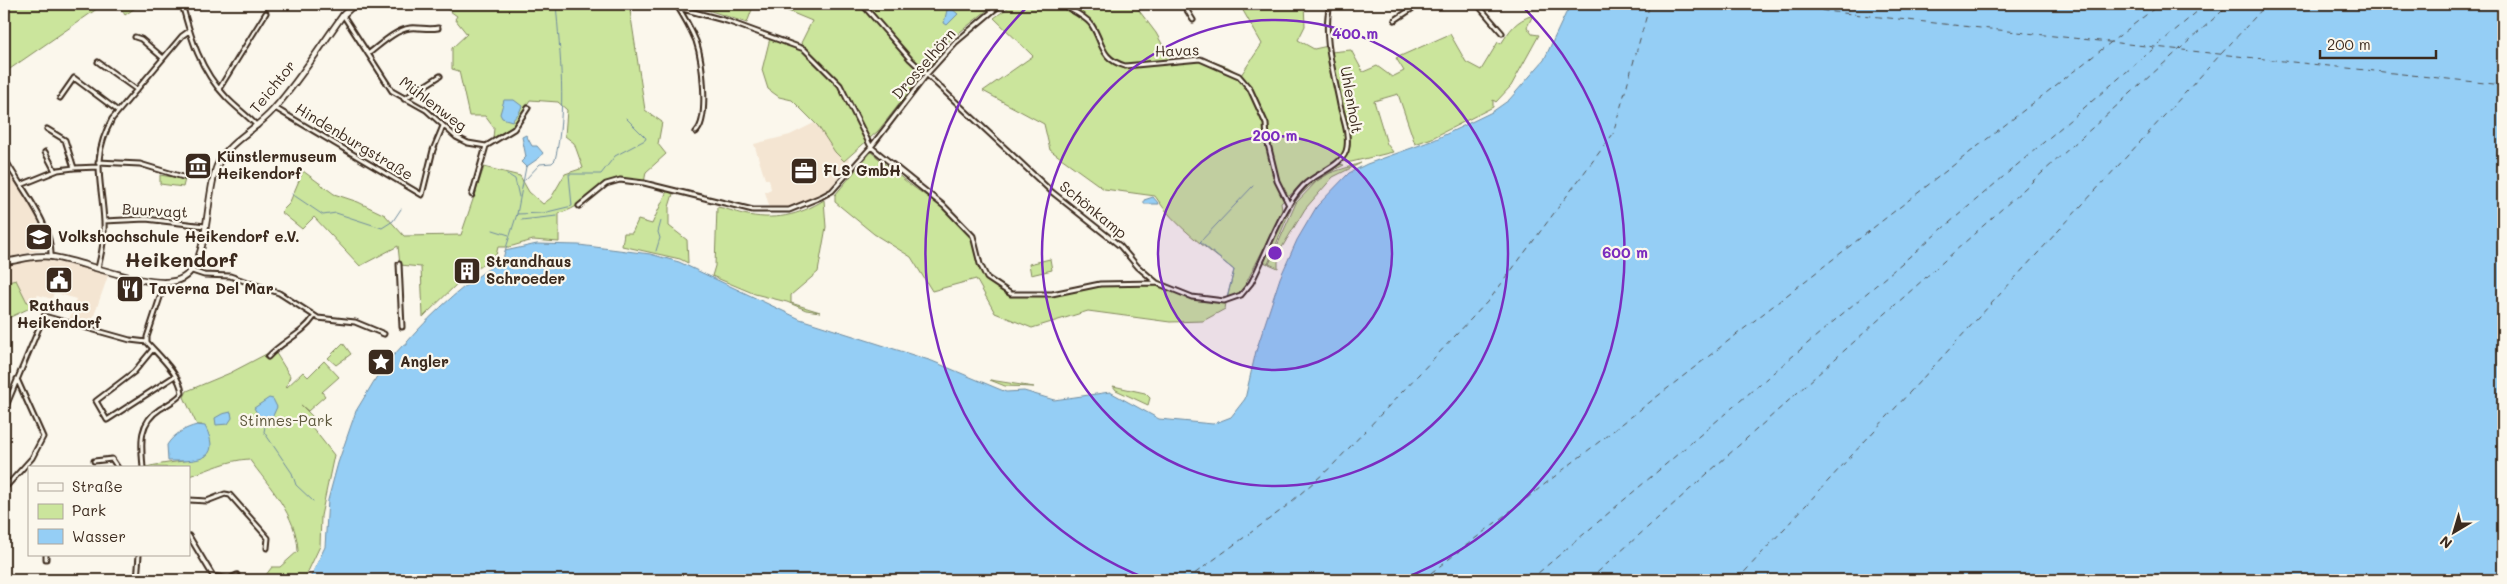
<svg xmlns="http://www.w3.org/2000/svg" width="2507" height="584" font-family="Mali,sans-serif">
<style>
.built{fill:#f4e5d2}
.green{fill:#cbe59c;stroke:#83885d}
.water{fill:#95cef5;stroke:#718c9f}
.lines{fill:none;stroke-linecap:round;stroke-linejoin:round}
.stream{stroke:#718c9f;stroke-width:1}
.ferry{stroke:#525354;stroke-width:1;stroke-dasharray:6 5;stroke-linecap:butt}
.street-casing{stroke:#3b2a1e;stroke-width:7}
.secondary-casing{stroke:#3b2a1e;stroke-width:8}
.street{stroke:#fbf7ec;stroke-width:3}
.secondary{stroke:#fbf7ec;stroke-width:4.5}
.ring{fill:none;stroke:#7b2cbf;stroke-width:2.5}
.labels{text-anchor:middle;stroke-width:4.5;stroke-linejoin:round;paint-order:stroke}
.street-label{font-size:15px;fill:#3b2a1e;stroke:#fbf7ec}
.poi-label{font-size:15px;font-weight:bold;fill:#3b2a1e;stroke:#fbf7ec;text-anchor:start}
.park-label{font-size:15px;fill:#5f593e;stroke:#fbf7ec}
.district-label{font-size:20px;font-weight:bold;fill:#3b2a1e;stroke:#fbf7ec}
.centre{fill:#7b2cbf;stroke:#fbf7ec;stroke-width:2.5}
.ring-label{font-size:15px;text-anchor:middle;font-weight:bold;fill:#7b2cbf;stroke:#fbf7ec;stroke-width:4.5;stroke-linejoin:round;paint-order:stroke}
</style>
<rect width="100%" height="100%" fill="#fbf7ec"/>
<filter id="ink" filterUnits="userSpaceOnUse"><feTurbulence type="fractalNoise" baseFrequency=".02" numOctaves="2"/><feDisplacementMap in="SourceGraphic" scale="10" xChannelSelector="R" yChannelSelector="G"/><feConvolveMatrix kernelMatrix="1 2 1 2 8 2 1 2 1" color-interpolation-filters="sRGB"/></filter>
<g filter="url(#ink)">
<!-- built -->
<path class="built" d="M814,123L823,131L835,152L844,160L848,158L851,163L829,190L808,202L790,209H770L765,192L771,189L769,179H765L754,144L790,135Z
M4,163L34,210L47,249L10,257L4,237Z
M37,258L109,273L90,327L69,320L76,299L54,292L52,299L38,295L34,301L27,303L16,280L4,283V264Z"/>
<!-- green -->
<path class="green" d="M4,4H104L4,73Z
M118,4H141L125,15Z
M440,4H629L645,110L662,122L658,144L666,154L646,172L644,183C637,182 628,180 621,180C599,182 583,209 559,213V242L533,240L509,247H498L496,255L460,281L423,317L421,267L400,265L398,246L360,266L314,217L302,229L281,212L289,204L303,171L334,194L358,202L385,215L404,236L461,235L484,167L520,176L529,192L543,204L551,198L565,174L583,168L574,143L565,136L567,110L558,102L530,100L512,127L493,138L494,128L485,116H469L459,71L452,69V48L467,34L455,19L457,16Z
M690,4H754L747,23Z
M771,4H995L950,40L878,131L844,161L835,152L818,126L792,100L779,97L768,89L762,70L770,38L807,50L801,43L812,21Z
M1013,4H1134L1156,33L1172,62L1196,56L1228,67L1241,75L1262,44L1241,7L1257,4H1304L1305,26L1298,40L1314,49L1328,46L1331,52L1351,50L1363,72L1377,66L1392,77L1404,71L1396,58L1450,34L1466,62L1481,70L1498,42L1501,44C1510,30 1515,21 1533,15L1527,27L1532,34L1539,35L1511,86L1496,102L1493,100V107L1432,138L1415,144L1398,94L1374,101L1387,144L1393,152L1347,163L1340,159L1312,176L1281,203L1282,210L1279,218L1242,291L1237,296L1227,299L1234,270C1207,248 1174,226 1155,196L1104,189L1050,150L1044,124L983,91L1033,56L994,18Z
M871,152L908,183L943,208L972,237L979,265L987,278L1011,295L1053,296L1100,285H1157L1183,296L1226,303L1225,309L1203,321L1170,322L1088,311L1032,328L995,313L976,279L932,291L911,257L874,234L835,202V195Z
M190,154L195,155L201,162L206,161L205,169L199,170L198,177L186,176V171H191V160L186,159Z
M1361,163L1333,177L1305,209L1278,254V268L1269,264L1296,203L1317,181L1330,173Z
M1339,164L1344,165C1324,175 1304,187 1292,207L1291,206L1312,181Z
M160,175L185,179L183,187L160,184Z
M667,191L673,194L669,207V226L687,240L688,263L680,259L622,246L624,233H632L638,220L652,224Z
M824,200L826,227L818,272L791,295V303L820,312L806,310L787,302L755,294L712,276L715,266L717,207C726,208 734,212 743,214C774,221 798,216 824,200Z
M1290,207L1291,208L1268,264L1264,262Z
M1050,259L1052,270L1031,275L1029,264Z
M16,280L27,302L33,301L30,308L4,320V283Z
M343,343L351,354L336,365L328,358Z
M274,350L290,376L286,388L303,372L308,377L324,361L339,377L322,392L325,396L308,411L300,404L313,417L308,422L334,455L321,516L320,546L304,580H262L272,567H280L298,551C297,516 269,486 249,459C228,460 209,470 189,476V468L146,467C167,462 186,462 206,456L202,425H197L184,397L187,391L230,373Z
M990,380L1034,387L1005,386Z
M1113,386L1145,393L1150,398L1148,405L1116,390Z
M83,576L84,580H36Z"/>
<!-- water -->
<path class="water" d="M1580,4H2503V580H309L325,547L328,500L338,463L356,411L382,368L403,345H407V342C436,309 467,282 503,259L505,251L537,244L579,245L650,254L679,262L800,319L932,361L1006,392L1024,391L1054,400L1110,392L1159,419L1213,424L1231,417L1245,399L1256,351L1280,278L1297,240L1317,206L1349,173L1367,164L1434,140L1492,112L1509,100L1544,60L1566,13L1573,5Z
M951,8L958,14L947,25L944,23L947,10Z
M504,100H514L522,106L519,113L512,121L502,118L500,114Z
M526,135L532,146H537L543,153L539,158L526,167L521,162L526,157L522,137Z
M1153,197L1159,204H1144V200Z
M269,398L273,399L277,407L271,420L265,426L254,408Z
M231,412L232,418L228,424L216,425L215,418L222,414Z
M197,425L205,426C224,463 194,461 168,461L167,445C174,434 185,428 197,425Z"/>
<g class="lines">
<!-- stream -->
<path class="stream" d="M467,4L496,7L509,4
M507,174L515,179L519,197
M525,180L540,164L552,163L555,160C567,111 560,54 556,4
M292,194L323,215L336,213L382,228L393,221L401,209
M517,214L543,213L572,206L569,174H601L615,156L645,140L646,138L626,118
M521,220L557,216
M493,230L509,235
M505,251L517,214L526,167
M656,251L660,238L658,232L661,221
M1227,298L1234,270L1200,242L1253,186
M265,426L264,432L292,473L296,485L313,501"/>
<!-- ferry -->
<path class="ferry" d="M1778,4L1834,12L2503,85
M1186,580L1283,509L1331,467L1490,299L1613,134L1650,4
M1422,580L2160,4
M1530,580L2206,4
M1589,580L2230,4
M1737,580L2267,4"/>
<!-- street casing -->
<g class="street-casing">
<path id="street" d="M182,4C191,38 200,70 226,97C235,107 247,115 257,126
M676,4C683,15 691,29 696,41C702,58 710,119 696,132
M862,4L910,59L1052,192L1120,246L1138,267L1157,283L1192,297L1224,301L1241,295L1251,283C1267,253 1280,210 1303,186C1315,173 1345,166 1347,147C1349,132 1343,119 1340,105C1334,73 1322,37 1330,4
M1061,4C1069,9 1085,16 1091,24C1104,43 1099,58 1125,66L1200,59L1239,76L1250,89L1266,124L1267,140L1277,181L1289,205
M1183,4L1193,20
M1477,4L1502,33
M679,8L727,21L804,49L840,85L871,147L944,206L973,236L980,264L987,278L1011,294H1052L1100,284L1157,283
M343,15L392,91L426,110L456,137L468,143L486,146
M1395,20L1419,4
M135,37L141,39L163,58
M368,54C380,45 395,30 410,28C419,27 428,30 438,28
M98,62L137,90
M219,89L266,13
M60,98L74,78L118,111
M404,99L440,76
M275,108L422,195L433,150L443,126
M47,129L65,140L74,168L98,167
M486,146L514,129L528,108
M45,152L55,171
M4,157C18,185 53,224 51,257
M98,162L140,164L183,177
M21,185L58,170L74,168
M472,195L486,146
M579,206L606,184L620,180L644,183L753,210H789L821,197L832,191L871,147L927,74L956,42L1001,4
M104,221L146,219L205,226
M399,264L402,327
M98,268C102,252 105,238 104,222C102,179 90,160 112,119L182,36L189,31
M192,271L204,275L230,276L279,293L318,318L355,322L384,334
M153,349L134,372L96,401L107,420L175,376
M268,357C282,341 302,335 314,317
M4,411L44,316L130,340L147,342
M94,461L112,459L118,468
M143,468C141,444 138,423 160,409C168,404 177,400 182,393C180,374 159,356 147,342V337L165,282
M4,489L32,458L43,437L17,379
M189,500L207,501L225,494L230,495L268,538L267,548
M189,536L213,576L229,579L237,575
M46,555V559
M137,580L139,555"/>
</g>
<!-- secondary casing -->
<g class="secondary-casing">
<path id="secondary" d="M4,262C20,260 37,254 53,257C84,262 147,288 175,281C212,273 204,196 217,166C228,141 256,130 273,110C299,81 320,47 343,15L355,4"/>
</g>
<!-- street -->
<use href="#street" class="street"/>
<!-- secondary -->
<use href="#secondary" class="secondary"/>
</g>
</g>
<!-- distance rings -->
<circle cx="1275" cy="253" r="117" fill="#7b2cbf" fill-opacity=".12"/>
<g class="ring">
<circle cx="1275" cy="253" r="117"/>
<circle cx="1275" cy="253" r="233"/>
<path d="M1150 580A350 350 0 0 1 1028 6M1522 6A350 350 0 0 1 1400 580"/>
</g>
<!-- icons -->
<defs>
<g id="museum-square" transform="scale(1.4375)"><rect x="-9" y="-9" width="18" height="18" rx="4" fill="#3b2a1e" stroke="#fbf7ec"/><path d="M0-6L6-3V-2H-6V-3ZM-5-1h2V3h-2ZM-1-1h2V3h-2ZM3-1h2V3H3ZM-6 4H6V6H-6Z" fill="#fff"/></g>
<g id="office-square" transform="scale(1.4375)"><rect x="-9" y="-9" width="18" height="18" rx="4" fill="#3b2a1e" stroke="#fbf7ec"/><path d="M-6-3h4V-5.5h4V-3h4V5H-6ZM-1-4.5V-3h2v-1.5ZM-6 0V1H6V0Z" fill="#fff"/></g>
<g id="university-square" transform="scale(1.4375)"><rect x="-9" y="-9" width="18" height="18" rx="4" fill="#3b2a1e" stroke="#fbf7ec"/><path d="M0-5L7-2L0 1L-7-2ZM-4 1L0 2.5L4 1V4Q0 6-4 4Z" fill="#fff"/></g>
<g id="building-square" transform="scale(1.4375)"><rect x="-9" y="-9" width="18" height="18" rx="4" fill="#3b2a1e" stroke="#fbf7ec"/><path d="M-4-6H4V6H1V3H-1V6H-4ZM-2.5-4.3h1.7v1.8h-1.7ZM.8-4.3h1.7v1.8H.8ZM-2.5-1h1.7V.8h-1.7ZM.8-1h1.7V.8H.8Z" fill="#fff"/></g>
<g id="civic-square" transform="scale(1.4375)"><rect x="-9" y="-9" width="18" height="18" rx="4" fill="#3b2a1e" stroke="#fbf7ec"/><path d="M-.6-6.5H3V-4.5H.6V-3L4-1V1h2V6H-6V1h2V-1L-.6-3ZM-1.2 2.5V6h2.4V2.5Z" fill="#fff"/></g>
<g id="restaurant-square" transform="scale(1.4375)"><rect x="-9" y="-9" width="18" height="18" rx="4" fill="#3b2a1e" stroke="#fbf7ec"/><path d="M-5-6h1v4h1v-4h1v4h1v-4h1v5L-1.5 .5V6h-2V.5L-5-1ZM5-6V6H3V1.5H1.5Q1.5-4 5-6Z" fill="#fff"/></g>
<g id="sight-square" transform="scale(1.4375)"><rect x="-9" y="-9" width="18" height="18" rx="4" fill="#3b2a1e" stroke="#fbf7ec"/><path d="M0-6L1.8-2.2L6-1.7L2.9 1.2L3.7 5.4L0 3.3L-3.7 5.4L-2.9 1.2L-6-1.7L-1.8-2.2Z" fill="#fff"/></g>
</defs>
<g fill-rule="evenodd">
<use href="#museum-square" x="198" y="166"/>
<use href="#office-square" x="804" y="171"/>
<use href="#university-square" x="39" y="237"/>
<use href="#building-square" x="467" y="271"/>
<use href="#civic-square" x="59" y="280"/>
<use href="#restaurant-square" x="130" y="289"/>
<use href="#sight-square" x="381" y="362"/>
</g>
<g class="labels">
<!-- street labels -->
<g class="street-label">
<text transform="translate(1177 51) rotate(-2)" y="5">Havas</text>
<text transform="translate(924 64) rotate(-49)" y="5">Drosselhörn</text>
<text transform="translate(273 87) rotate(-51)" y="5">Teichtor</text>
<text transform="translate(1351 100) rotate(80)" y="5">Uhlenholt</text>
<text transform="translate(433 104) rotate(37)" y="5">Mühlenweg</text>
<text transform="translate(354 142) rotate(31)" y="5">Hindenburgstraße</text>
<text transform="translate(1093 210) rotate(39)" y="5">Schönkamp</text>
<text transform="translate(155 211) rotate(3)" y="5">Buurvagt</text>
</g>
<!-- poi labels -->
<g class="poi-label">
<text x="217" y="162">Künstlermuseum<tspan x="217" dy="17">Heikendorf</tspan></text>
<text x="823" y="176">FLS GmbH</text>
<text x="58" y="242">Volkshochschule Heikendorf e.V.</text>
<text x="486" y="267">Strandhaus<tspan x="486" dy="17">Schroeder</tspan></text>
<text x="149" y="294">Taverna Del Mar</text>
<text x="59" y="311" text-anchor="middle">Rathaus<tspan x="59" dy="17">Heikendorf</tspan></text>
<text x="400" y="367">Angler</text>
</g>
<!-- park labels -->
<g class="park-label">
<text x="286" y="426">Stinnes-Park</text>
</g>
<!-- district labels -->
<g class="district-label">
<text x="181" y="267">Heikendorf</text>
</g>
</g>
<circle cx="1275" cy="253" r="8" class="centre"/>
<g class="ring-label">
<text x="1355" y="39">400 m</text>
<text x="1275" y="141">200 m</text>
<text x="1625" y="258">600 m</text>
</g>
<!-- margin -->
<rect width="2507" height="584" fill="none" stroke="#fbf7ec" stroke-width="20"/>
<rect x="10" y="10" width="2487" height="564" fill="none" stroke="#3b2a1e" stroke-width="2" filter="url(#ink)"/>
<!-- legend -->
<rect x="28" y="466" width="162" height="90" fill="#fbf7ec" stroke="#aea59a"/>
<rect x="38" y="483" width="25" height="8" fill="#fbf7ec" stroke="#aea59a"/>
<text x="72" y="492" font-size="15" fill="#3b2a1e">Straße</text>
<rect x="38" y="504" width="25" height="15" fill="#cbe59c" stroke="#aea59a"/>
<text x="72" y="516" font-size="15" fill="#3b2a1e">Park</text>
<rect x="38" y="529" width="25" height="15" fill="#95cef5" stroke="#aea59a"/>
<text x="72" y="542" font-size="15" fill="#3b2a1e">Wasser</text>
<!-- north arrow -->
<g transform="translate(2454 532) rotate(218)" stroke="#fbf7ec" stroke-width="4" paint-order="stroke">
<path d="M0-4L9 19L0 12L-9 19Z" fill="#3b2a1e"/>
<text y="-8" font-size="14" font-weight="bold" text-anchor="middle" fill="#3b2a1e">N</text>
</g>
<!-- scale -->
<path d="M2320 50v8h116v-8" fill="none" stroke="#3b2a1e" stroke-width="2.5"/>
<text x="2327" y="50" font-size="15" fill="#3b2a1e" stroke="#fbf7ec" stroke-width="4" paint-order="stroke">200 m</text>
</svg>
